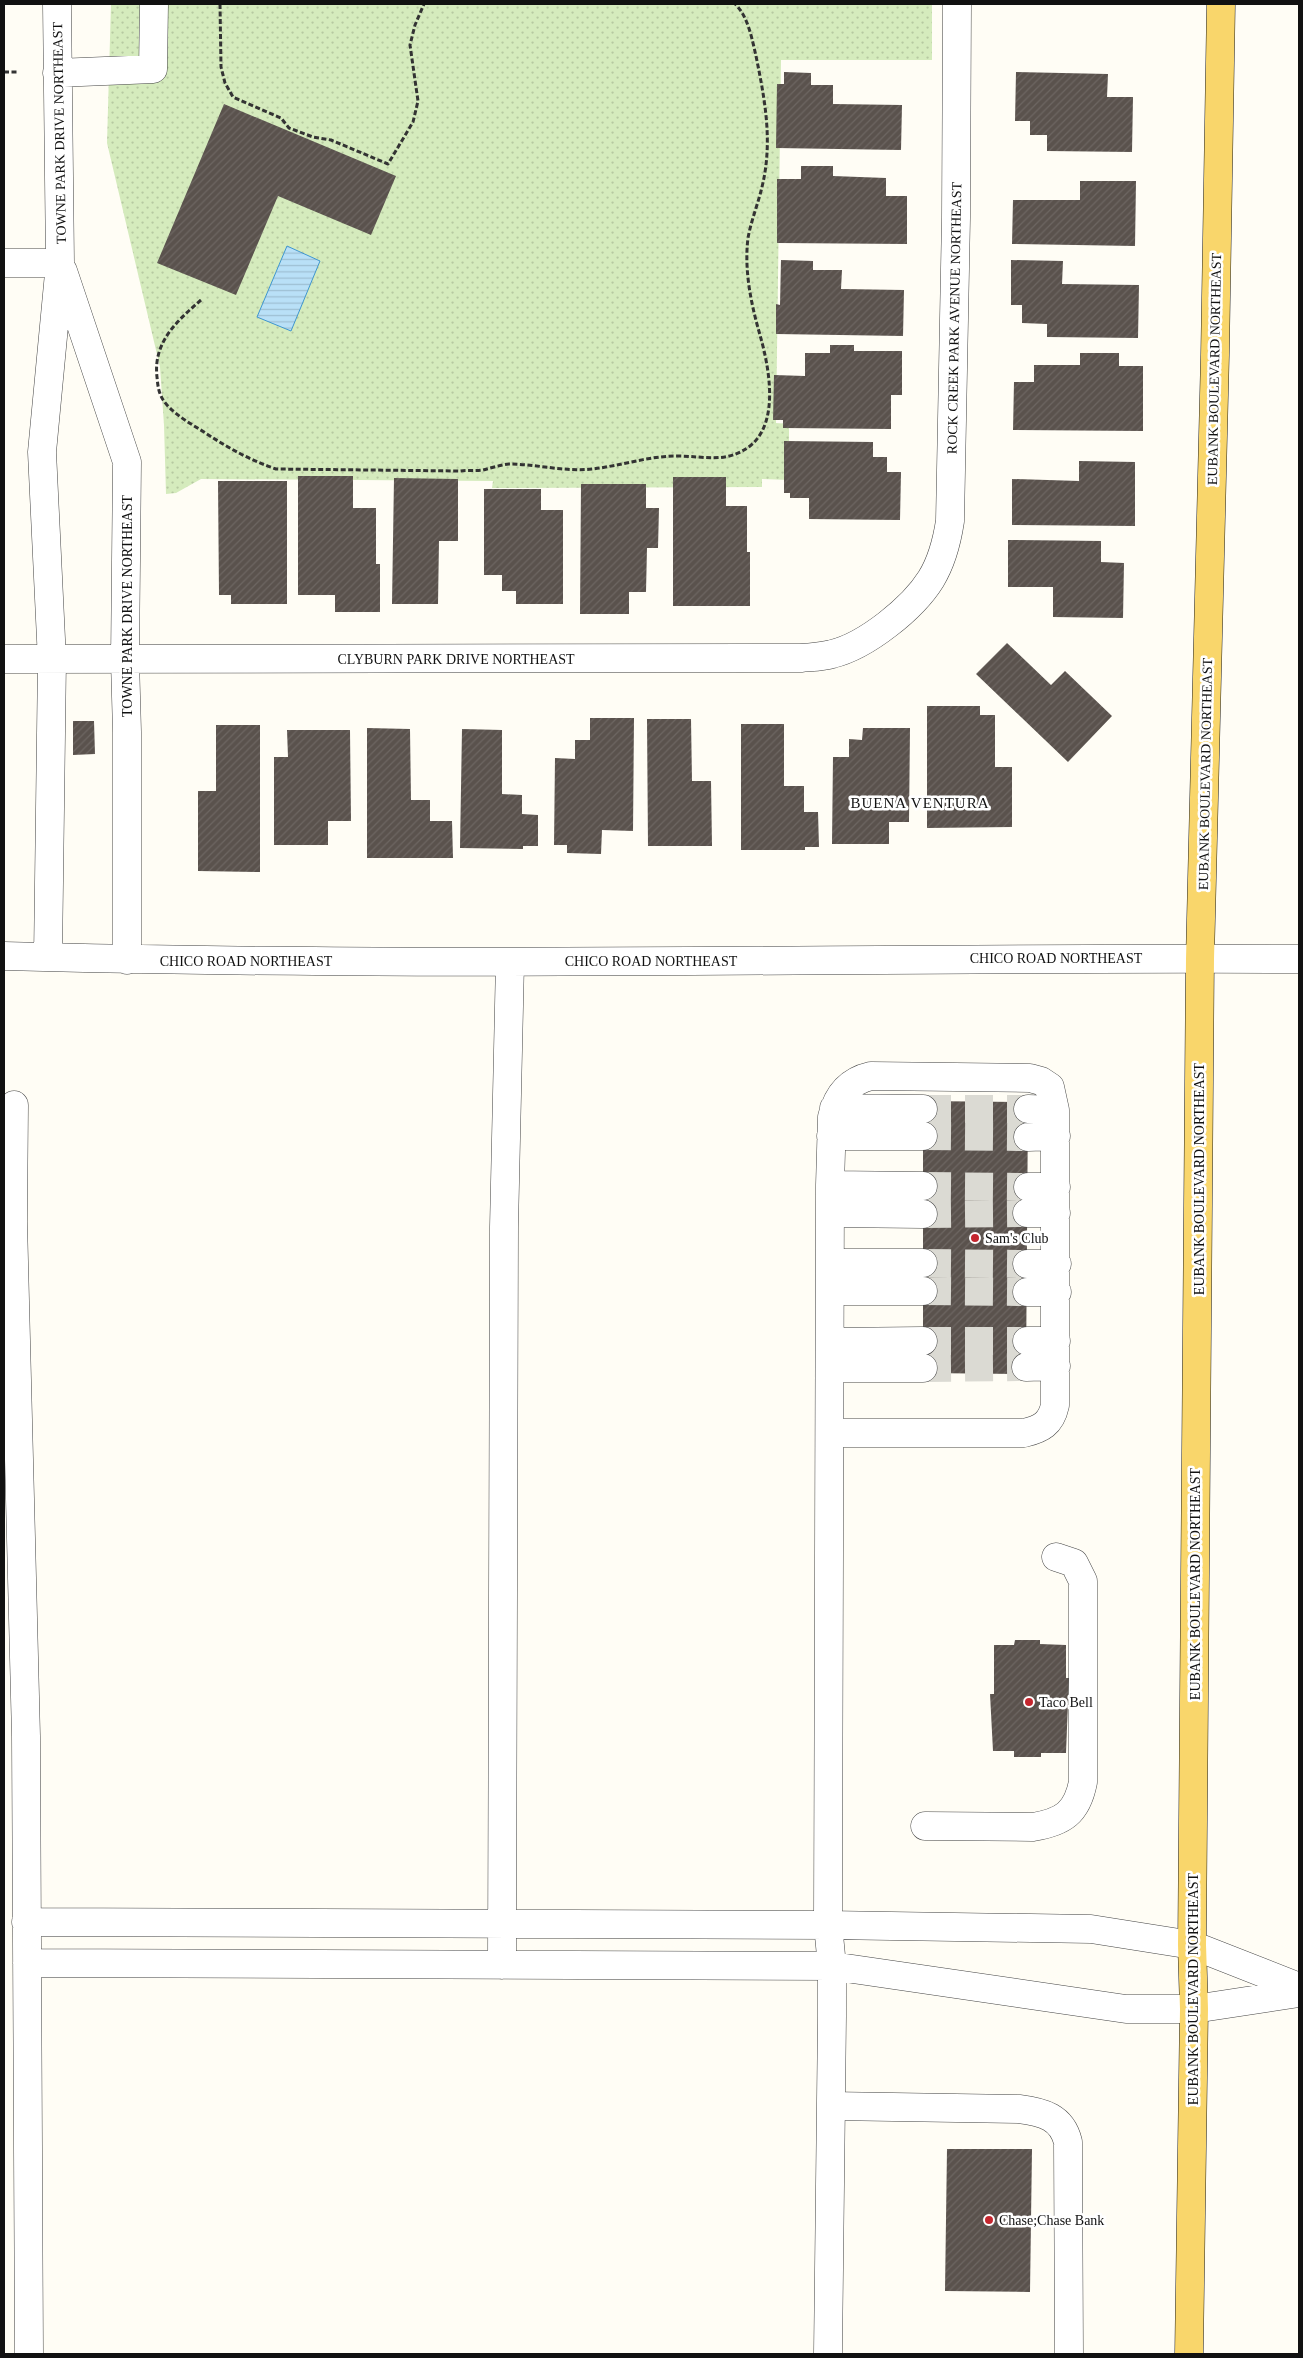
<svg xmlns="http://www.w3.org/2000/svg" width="1303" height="2358" font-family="Georgia,serif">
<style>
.green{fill:url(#green-dots)}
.water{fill:url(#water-rules);stroke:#3f96cf}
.building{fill:url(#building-hatch)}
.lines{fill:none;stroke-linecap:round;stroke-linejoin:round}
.minor-tunnel{stroke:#dbdad3;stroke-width:28;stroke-dasharray:28 14;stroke-linecap:butt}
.minor-casing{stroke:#444;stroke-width:29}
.major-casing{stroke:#222;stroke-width:29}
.path{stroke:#333;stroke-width:3;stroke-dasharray:5 2.5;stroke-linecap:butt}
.minor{stroke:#fff;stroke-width:28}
.major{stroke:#f9d66b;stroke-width:28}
.poi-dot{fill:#c4262e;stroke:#fff;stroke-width:2}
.labels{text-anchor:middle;stroke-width:5;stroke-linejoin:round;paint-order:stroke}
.street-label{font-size:14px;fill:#111;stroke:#fff}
.poi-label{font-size:14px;fill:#111;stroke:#fff;text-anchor:start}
.neighbourhood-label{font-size:15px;letter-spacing:1px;fill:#111;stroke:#fff}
</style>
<defs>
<pattern id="green-dots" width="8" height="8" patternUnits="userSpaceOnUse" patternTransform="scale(1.25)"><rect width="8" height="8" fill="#d5ebbd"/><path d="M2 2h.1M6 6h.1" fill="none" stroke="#b6c8a1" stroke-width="1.8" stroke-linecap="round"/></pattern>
<pattern id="water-rules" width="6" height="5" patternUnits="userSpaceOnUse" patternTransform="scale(1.25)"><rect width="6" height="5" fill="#b9e0f7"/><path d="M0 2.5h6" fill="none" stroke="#9ebfd3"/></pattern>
<pattern id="building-hatch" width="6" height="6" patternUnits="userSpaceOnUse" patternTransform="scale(1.25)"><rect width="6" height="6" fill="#5a524d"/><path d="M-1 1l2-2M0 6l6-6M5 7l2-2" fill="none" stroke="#6d6662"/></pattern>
</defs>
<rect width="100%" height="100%" fill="#fffdf5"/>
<!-- green -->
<path class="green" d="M111,4H932V60H781L776,423L789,424V480L762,479V487L492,488L493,481L201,479L176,493L166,494L164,425L160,367L107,143Z"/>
<!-- water -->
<path class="water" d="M287,246L320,261L291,331L257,317Z"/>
<!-- building -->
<path class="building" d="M784,72L811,73V85H833V104L902,105L901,150L776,148L777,84H784Z
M1016,72L1108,74L1107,97H1133L1132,152L1047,151V135H1030V121H1015Z
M224,104L396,176L371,235L278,196L236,295L157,263Z
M801,166H833V176L886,178V196H907V244L777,243V179H801Z
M1080,181H1136L1135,246L1012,244L1013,200H1080Z
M781,260L813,261V270H842L841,289L904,290L903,336L776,334V304L780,305Z
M1011,260L1063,261L1062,284L1139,285L1138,338L1047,337V324L1022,323V305H1011Z
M830,345H854V351H902V395H891V429L783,428V420H773L774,375L805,376V353H830Z
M1080,353H1119V366H1143V431L1013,430L1014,382H1034V365H1080Z
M784,441L873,442V457H887V472H901L900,520L809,519V498H790V493H784Z
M1079,461L1135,462V526L1012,525V479L1079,481Z
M298,476H353V508H376V564H380V612H335V595H298Z
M673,477H726V506H747V552H750V606H673Z
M394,478L458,479V541H439L438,604H392Z
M218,481H287V604H231V595H219Z
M581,484H646V508H659L658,548H647L646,592H629V614H580Z
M484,489H541V510H563V604H516V591H502V575H484Z
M1008,540L1101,541V562L1124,563L1123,618L1053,617V587H1008Z
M1007,643L1051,685L1065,671L1112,716L1068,762L976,674Z
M927,706H980V715H995V767H1012V827L927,828Z
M590,718H634L633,831L602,830L601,854L567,853V845H554L555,758L575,759V740H590Z
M647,719H691L692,781H711L712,846H648Z
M73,721H94L95,754L73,755Z
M741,724H784V786H804V812H818L819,847H805V850H741Z
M216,725H260V872L198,871V791H216Z
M367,728L410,729L411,800H430V821H452L453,858H367Z
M863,728H910L909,822H889V844H832L833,757H849V739L862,740Z
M462,729L502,730V794L522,795V814L538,815V846H523V849L460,848Z
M287,730H350L351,821H328V845H274V757H288Z
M923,1101L1028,1102L1026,1374L923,1373Z
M1015,1640H1040V1644L1066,1645V1678H1069L1066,1753H1041V1757H1014V1751H993L990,1694H994V1645H1014Z
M947,2149H1032L1030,2292L945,2291Z"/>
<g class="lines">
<!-- minor-tunnel -->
<path class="minor-tunnel" d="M923,1109H1028
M923,1136L1028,1137
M923,1186L1028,1187
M923,1214L1027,1213
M923,1263L1027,1264
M923,1291L1027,1292
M923,1341H1027
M923,1368L1026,1367"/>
<!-- minor casing -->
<g class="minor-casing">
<path id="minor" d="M57,73L153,69L154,4
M4,263H60
M63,271L127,462L125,660L127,732V960
M4,659L801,658C811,657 822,657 832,654C866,646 913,608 931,579C942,561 947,541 950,521L956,218L957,4
M4,956C435,968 867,957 1299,959
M48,957L52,660L42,452L60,263L57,4
M14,1105L13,1222L26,1736L29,2354
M834,1108L923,1109
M1028,1109L1055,1110
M831,1136H923
M1028,1137L1056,1136
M830,1185L923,1186
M1028,1187H1056
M830,1213L923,1214
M1027,1213H1056
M830,1263H923
M1027,1264H1057
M830,1291H923
M1027,1292H1057
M1027,1341H1056
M830,1342L923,1341
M1026,1367L1056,1366
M830,1368H923
M925,1826L1033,1827C1063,1822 1077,1813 1083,1782V1581L1074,1563L1056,1557
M26,1922L828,1925L1091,1929L1192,1945L1299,1987
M27,1963L832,1966L1126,2009H1194L1299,1993
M502,1965L504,1227L510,962
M831,2106L1019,2109C1043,2112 1062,2117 1068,2142L1069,2354
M828,2354L832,2016V1966L828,1925L830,1185L832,1117C837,1096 849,1081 871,1076L1030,1078L1041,1081L1050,1087L1055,1110V1405C1051,1424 1041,1429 1024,1433H830"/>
</g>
<!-- major casing -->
<g class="major-casing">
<path id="major" d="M1189,2354L1194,2009L1192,1945L1200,959L1215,355L1221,4"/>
</g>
<!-- path -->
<path class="path" d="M220,4L221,67L225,83L233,97L281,118L289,128L313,137L331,140L388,164L413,122L418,101L410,45L415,25L424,4
M4,72H19
M201,300C177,321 153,342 157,377C158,388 159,396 167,405C177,416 191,424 204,432C228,448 250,460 276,469L460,471C467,470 475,471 483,470C491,468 500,465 509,464C536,464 564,472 592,469C620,466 648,456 677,456C705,456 726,464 750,446C780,422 769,367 760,335C751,304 744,270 748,238C751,221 758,204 762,187C773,142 765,100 756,56C752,39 748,16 735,4"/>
<!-- minor -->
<use href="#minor" class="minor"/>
<!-- major -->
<use href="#major" class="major"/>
</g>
<!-- markers -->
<g class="poi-dot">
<circle cx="975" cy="1238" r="5"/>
<circle cx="1029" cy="1702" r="5"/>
<circle cx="989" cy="2220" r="5"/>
</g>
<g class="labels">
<!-- street labels -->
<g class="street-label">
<text transform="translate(59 133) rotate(-91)" y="5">TOWNE PARK DRIVE NORTHEAST</text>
<text transform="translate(954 318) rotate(-89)" y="5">ROCK CREEK PARK AVENUE NORTHEAST</text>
<text transform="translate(1214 369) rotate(-89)" y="5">EUBANK BOULEVARD NORTHEAST</text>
<text transform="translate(127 606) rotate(-90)" y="5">TOWNE PARK DRIVE NORTHEAST</text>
<text x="456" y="664">CLYBURN PARK DRIVE NORTHEAST</text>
<text transform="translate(1205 774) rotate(-89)" y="5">EUBANK BOULEVARD NORTHEAST</text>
<text x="1056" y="963">CHICO ROAD NORTHEAST</text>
<text x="246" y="966">CHICO ROAD NORTHEAST</text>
<text x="651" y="966">CHICO ROAD NORTHEAST</text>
<text transform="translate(1199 1179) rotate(-90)" y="5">EUBANK BOULEVARD NORTHEAST</text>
<text transform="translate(1195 1584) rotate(-90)" y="5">EUBANK BOULEVARD NORTHEAST</text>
<text transform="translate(1193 1989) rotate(-90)" y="5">EUBANK BOULEVARD NORTHEAST</text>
</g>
<!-- poi labels -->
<g class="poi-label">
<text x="985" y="1243">Sam's Club</text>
<text x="1039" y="1707">Taco Bell</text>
<text x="999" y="2225">Chase;Chase Bank</text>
</g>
<!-- neighbourhood labels -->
<g class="neighbourhood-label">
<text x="920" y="808">BUENA VENTURA</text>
</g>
</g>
<!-- border -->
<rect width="1303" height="2358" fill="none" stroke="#111111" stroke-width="10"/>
</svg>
